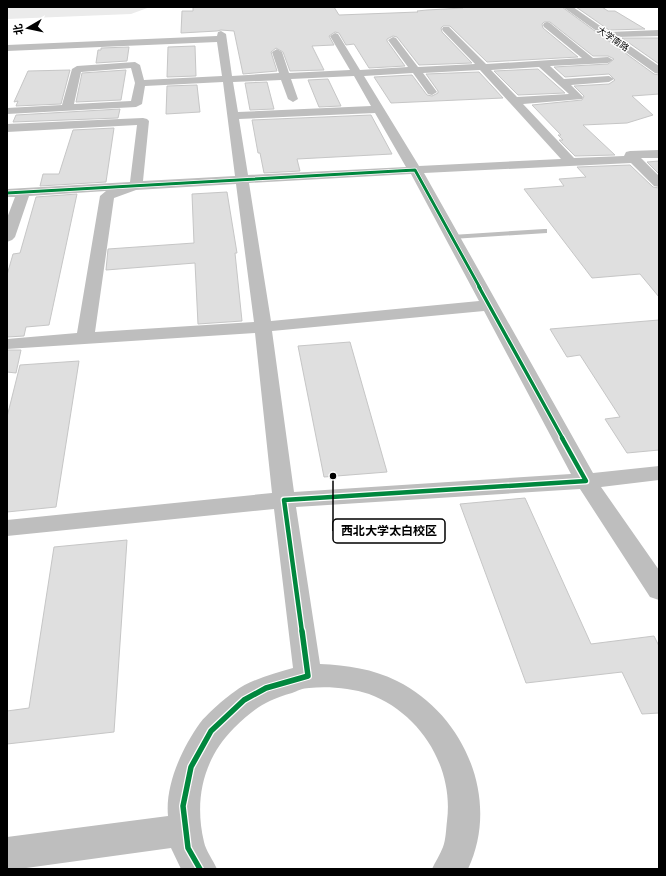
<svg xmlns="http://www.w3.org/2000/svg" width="666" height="876" font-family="Raleway,'Noto Sans SC',sans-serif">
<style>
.green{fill:#ebebeb}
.building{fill:#dfdfdf;stroke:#c6c6c6}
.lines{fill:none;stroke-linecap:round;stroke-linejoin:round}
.service{fill:#bebebe;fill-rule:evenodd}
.minor{fill:#bebebe;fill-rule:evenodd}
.tertiary{fill:#bebebe;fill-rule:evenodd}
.cycleway-far3-casing{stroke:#fff;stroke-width:4.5}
.cycleway-far2-casing{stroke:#fff;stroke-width:5.5}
.cycleway-far1-casing{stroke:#fff;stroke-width:7}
.cycleway-casing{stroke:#fff;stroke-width:8}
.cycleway-far3{stroke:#00873e;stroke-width:3}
.cycleway-far2{stroke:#00873e;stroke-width:3.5}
.cycleway-far1{stroke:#00873e;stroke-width:4.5}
.cycleway{stroke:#00873e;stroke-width:5.5}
.labels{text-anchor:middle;stroke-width:3;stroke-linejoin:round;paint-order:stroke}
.far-street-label{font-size:9px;fill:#000;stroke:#fff}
.leader{fill:none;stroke:#000;stroke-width:1.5}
.callout-dot{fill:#000;stroke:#fff;stroke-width:1.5}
.callout{fill:#fff;stroke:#000;stroke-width:1.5}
.callout-label{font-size:12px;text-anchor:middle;font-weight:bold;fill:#000}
</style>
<rect width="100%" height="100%" fill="#fff"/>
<!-- green -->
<path class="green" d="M7,7H150L131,14L7,19Z"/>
<!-- building -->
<path class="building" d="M193,7H334L339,15L418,12L417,11L427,10L463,8L462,7H562L654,74L659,75V94L632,96L653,115L627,123L583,125L615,155L575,156L559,140H563L558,135H561L532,105L582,100L584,96L574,86L609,84L615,80L609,74L565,77L554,67L608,64L614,59L608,56H593L550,22H544L542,24L543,28L578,57L487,62L450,26H443L441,28L442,32L472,63L419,65L397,37L393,36L387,39V41L405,66L369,68L354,44L346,45L339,33L335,32L329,36L334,45L312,46L324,70L290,71L283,52L276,48L271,52L277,71L243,74L234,31L221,30L217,31L181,33L182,11H193Z
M576,7H602L608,11H615L645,29L609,30Z
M622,38H659V64Z
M195,46L196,76L167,77L168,47Z
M129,47L127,61L96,63L98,50H101V48Z
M538,69L565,93L518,95L494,71Z
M70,70L61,104L16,106L18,101L14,102L28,71Z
M126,70L121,100L76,102L82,73Z
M479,72L503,98L391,103L374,77L412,75L427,95L432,96L438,93V91L426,74Z
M328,79L341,106L319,107L308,80Z
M267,82L274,109L250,110L245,83Z
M197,85L200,112L166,114L167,86Z
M120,109L118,118L13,122L16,115Z
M371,115L392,154L297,159L300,171L264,173L260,153H258L252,120Z
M114,128L106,182L40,186L43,174H59L73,130Z
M659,161V174L647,162Z
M630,165L653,187L659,188V297L640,274L592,278L524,189L564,186L559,179L586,177L577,167Z
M227,192L237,253H235L242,321L198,324L195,263L106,270L108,249L194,243L192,194Z
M77,194L49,325L26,327L24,336L7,337V275L13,254L20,253L36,197Z
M659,320V450L627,453L605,419L620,417L580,355L567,357L550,329Z
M350,342L387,472L324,477L298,346Z
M7,350H21L16,373L7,372Z
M79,361L56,507L7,512V417L20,365Z
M525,498L591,644L654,636L659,646V713L642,714L622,672L526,683L460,504Z
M127,540L114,732L7,744V711L29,708L54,547Z"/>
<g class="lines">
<!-- service -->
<path class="service" d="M544,229H547V233L452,239L448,237L452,235Z"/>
<!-- minor -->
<path class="minor" d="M547,22L550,23L593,58L608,57L613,60L608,63L550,66L564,79L609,76L614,79L609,82L571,85L583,97L582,99L523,104L574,158L624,156L626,152L630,151L659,150V158H641L659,176V187L654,186L631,163L424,173L593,473L659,466V480L601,487L659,570V600L650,597L580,489L296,507L320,664C347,665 373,669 397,681C464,714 501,799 468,869H432C435,862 440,855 443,847C446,839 446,829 447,821C454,767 420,713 369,694C351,688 328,686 309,688C303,688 297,691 292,693C264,701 254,709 234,728C203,759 194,800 204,842C206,851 213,860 217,869H181L171,848L19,869H7V837L168,816C165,785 182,748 200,723C206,715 225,698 234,692C251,679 273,674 293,668L274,509L7,536V520L272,493L255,333L7,349V339L77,333L100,196L106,191L29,196L15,237L12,240L7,242V218L15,197H7V189L130,182L137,125L7,132V124L143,118L147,119L149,121L143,181L235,176L223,82L145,86L142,104L136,107L7,114V108L62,105L72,69L77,66L135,62L140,65L144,80L222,76L217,42L7,51V45L217,36L218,32L221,31L226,34L232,76L279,73L272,52L277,49L282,52L289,73L350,70L330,36L335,33L338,34L360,70L408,67L388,40L393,37L396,38L418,67L475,64L443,31L442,29L443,27H449L486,64L582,58L544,27L543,25L544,23ZM539,67L569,94L517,97L491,70ZM131,68L135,83L131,101L74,104L81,72ZM480,70L561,159L419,166L364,76L413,73L428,94L432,95L437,92L423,73ZM354,76L371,106L238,112L233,82L281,80L288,99L293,102L298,99L291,79ZM375,113L406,167L248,175L239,119ZM411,174L479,301L271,321L249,183ZM236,184L254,322L95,332L114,198L136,190ZM484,311L571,474L294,492L272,331Z"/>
<!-- tertiary -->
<path class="tertiary" d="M563,7H573L609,32L659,30V36L617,37L659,66V74L655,73Z"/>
<!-- cycleway-far3 casing -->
<g class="cycleway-far3-casing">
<path id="cycleway-far3" d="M7,193L415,170L480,288"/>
</g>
<!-- cycleway-far2 casing -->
<g class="cycleway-far2-casing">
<path id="cycleway-far2" d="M479,287L563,439"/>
</g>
<!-- cycleway-far1 casing -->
<g class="cycleway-far1-casing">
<path id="cycleway-far1" d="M302,632L284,500L586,481L562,438"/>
</g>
<!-- cycleway casing -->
<g class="cycleway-casing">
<path id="cycleway" d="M200,869L188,848L183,806L191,767L211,731L244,700L266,688L308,676L302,631"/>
</g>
<!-- cycleway-far3 -->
<use href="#cycleway-far3" class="cycleway-far3"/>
<!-- cycleway-far2 -->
<use href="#cycleway-far2" class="cycleway-far2"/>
<!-- cycleway-far1 -->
<use href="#cycleway-far1" class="cycleway-far1"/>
<!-- cycleway -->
<use href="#cycleway" class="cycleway"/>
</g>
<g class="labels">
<!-- far-street labels -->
<g class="far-street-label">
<text transform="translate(613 39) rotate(35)" y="3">大学南路</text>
</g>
</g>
<!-- callouts -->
<path class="leader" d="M333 476L333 531"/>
<circle class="callout-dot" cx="333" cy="476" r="4"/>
<rect class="callout" x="333" y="519" width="112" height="24" rx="4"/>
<g class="callout-label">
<text x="389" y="535">西北大学太白校区</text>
</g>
<!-- border -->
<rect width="666" height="876" fill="none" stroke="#000000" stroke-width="16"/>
<!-- north arrow -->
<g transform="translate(28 28) rotate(261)" stroke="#ffffff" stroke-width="3" paint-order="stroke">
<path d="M0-3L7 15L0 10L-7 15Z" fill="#000000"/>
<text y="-6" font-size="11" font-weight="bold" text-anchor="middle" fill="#000000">北</text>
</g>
</svg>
